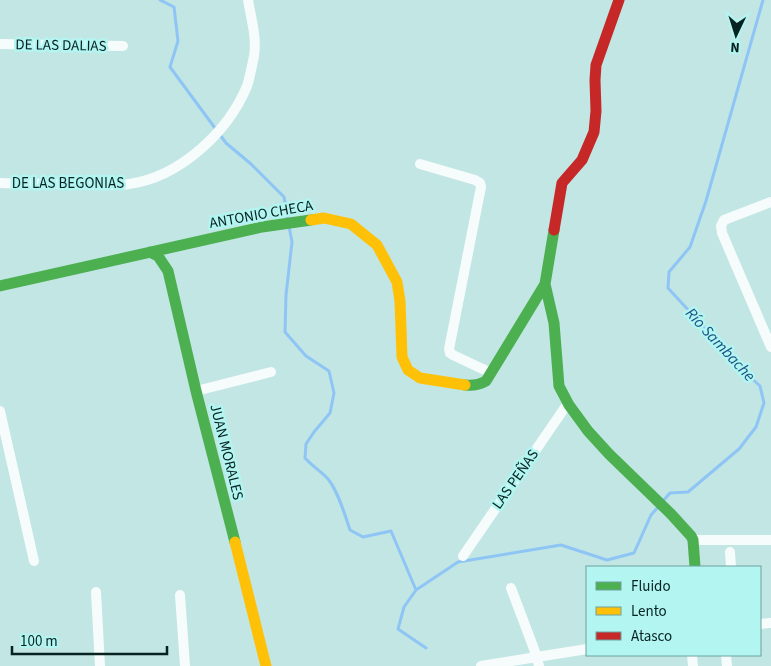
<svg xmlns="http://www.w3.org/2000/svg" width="771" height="666" font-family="'Source Sans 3',sans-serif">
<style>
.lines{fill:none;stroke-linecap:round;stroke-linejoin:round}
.stream{stroke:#8fc5f5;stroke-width:3}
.street{stroke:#f6fbfb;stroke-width:10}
.fast{stroke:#4caf50;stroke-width:11}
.slow{stroke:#ffc107;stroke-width:11}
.jam{stroke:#c62828;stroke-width:11}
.labels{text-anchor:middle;stroke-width:5;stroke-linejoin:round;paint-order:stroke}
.street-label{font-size:15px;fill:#062221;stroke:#b2f5f1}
.water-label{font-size:16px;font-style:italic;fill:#1a5086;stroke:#b2f5f1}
</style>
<rect width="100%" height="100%" fill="#c1e6e4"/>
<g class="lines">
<!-- stream -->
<path class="stream" d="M160,0L174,7L178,41L170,67L226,143L251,164L284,197L288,220
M289,226L292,242L286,295L285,332L306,356L329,371L334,393L330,413L314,432L306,444L305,458C311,465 323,473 328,479C338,491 345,515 350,530L363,537L391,531L416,590
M663,501L670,493L688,492L739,449L756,427L764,403L760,386L747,374L668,288L669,272L690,247L706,201L763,0
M426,648L398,629L404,607L416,590L458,562L561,545L607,560L634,553L651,515L659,506"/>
<!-- street -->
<path class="street" d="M0,44L123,46
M420,164L475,180L480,183L481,187L449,349L450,353L453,355L491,373
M0,183C27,184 53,184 80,184C96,185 113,186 129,184C180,177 228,132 247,86C250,77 252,66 254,56C257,38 251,18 248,0
M771,202L724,220L721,226L722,233L771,347
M196,391L271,372
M0,411L34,561
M693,540H771
M730,552L731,567
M463,556L568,403
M511,588L534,649L539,666
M96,592L100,666
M180,595L185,666
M760,624L771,623
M692,655L693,666
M726,655L727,666
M481,666L587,649"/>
<!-- fast -->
<path class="fast" d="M554,230L545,284L554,323L559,386L569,405L588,431L609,454L671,514L691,536L693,540L695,567
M150,252L158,256L168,271L196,391L235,542
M0,286L262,227L311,220
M465,385C473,386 479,385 486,381L545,284"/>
<!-- slow -->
<path class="slow" d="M311,220L324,218L351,224L377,245L397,282L400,301L402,357L408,370L420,378L465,385
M235,542L266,666"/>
<!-- jam -->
<path class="jam" d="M554,230L562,183L582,160L594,132L596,111L595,80L596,65L619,0"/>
</g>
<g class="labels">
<!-- street labels -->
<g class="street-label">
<text transform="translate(61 45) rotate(1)" y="5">DE LAS DALIAS</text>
<text x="68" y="188">DE LAS BEGONIAS</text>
<text transform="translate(261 214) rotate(-10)" y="5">ANTONIO CHECA</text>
<text transform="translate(227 452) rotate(76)" y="5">JUAN MORALES</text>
<text transform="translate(515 479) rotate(-55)" y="5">LAS PEÑAS</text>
</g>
<!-- water labels -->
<g class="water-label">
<text transform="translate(721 344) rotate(47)" y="6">Río Sambache</text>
</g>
</g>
<!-- legend -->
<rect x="586" y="566" width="175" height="90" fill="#b2f5f1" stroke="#6da19e"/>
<rect x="596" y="582" width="25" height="8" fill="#4caf50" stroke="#6da19e"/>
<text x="631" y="591" font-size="15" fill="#062221">Fluido</text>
<rect x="596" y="607" width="25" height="8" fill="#ffc107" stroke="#6da19e"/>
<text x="631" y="616" font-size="15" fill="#062221">Lento</text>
<rect x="596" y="632" width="25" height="8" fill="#c62828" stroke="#6da19e"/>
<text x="631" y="641" font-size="15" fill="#062221">Atasco</text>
<!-- north arrow -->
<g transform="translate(736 35) rotate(184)" stroke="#b2f5f1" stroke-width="4" paint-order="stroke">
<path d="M0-4L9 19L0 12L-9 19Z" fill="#062221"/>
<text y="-8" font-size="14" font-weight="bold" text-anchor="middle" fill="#062221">N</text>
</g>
<!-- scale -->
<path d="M12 646v8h155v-8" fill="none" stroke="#062221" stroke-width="2.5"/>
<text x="20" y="646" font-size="15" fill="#062221" stroke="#b2f5f1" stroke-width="4" paint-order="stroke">100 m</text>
</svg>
